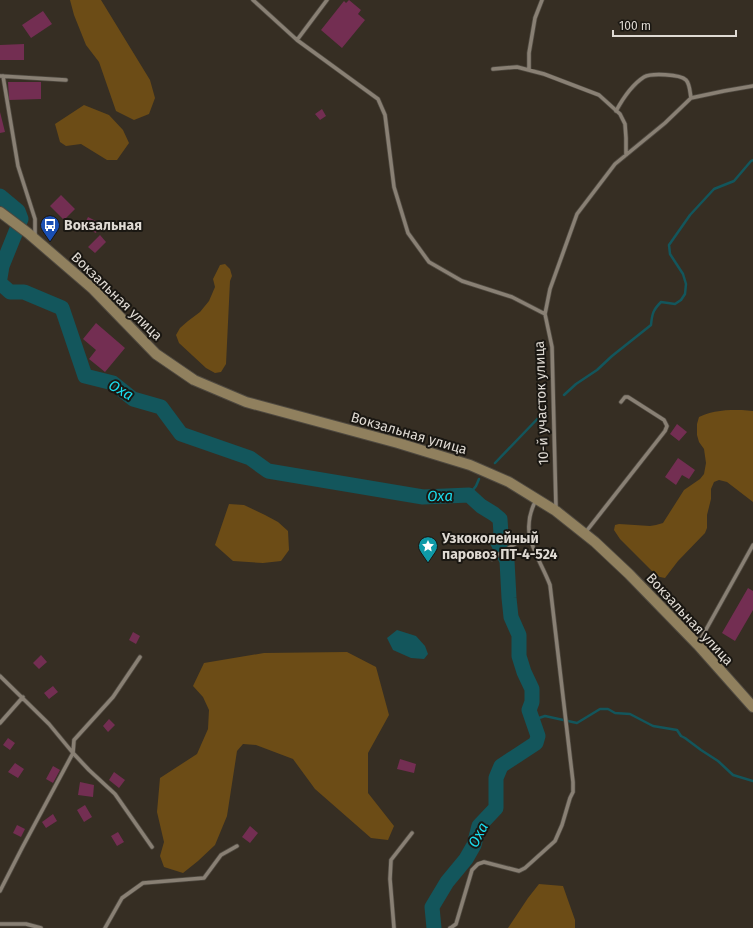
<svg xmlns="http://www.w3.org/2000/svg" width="753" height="928" font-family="'Fira Sans',sans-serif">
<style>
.green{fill:#6c4c16}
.water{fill:#13565c}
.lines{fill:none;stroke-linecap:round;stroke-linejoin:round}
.stream{stroke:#13565c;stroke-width:2.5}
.river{stroke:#13565c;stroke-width:15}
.building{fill:#732e52}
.lane-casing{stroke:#4f4940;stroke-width:5}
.secondary-casing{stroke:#4f4940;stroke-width:12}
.lane{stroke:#898074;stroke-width:3.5}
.secondary{stroke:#90805e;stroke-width:10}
.labels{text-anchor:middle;stroke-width:4;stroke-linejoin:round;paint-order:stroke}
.poi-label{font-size:14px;font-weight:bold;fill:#dfdad3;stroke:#1a1712;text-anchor:start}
.street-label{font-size:14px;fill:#dfdad3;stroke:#1a1712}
.water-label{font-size:15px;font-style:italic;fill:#1adced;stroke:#1a1712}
</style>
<rect width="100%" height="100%" fill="#362e23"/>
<!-- green -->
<path class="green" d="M70,0H101L150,80L155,98L149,114L134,120L116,111L99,62L86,45L74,15Z
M84,105L109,115L123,130L129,143L117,160H107L81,144L66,146L60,142L55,124Z
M225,264L230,269L232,276L230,281L226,364L221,372L215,373L206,368L179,343L176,335L180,328L188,321L200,312L209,301L215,287L213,279L220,265Z
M742,410L753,411V502L727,482L719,480L714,482L711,489V499L707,515V528L705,533L678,561L665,578L660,577L656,575L620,539L614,530L615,525L619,524L650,526L656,525L663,523L684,490L700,479L704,474L706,463L704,449L699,442L697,435V424L699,417C713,410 727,410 742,410Z
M229,504L244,505L265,515L278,522L288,531L289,550L281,561L263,563L233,561L215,545Z
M347,652L376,667L389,715L368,753V793L394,826L388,840L371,838L315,789L293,759L256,745L243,744L237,751L227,816L215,845L198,861L183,873L164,867L160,856L164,842L157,812L160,778L197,754L208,729L209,710L203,697L193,686L204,663L264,653Z
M539,884L563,886L575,920V928H508L528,898Z"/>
<!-- water -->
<path class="water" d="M397,630L416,636L425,646L428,654L424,659L411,658L393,650L387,638Z"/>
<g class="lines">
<!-- stream -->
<path class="stream" d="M564,395L576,384L597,370L612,356L651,325C652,314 653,310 661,302L675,304L681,300L685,294L686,284L683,274L670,254L669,245L690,215L714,189L734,181L751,161L753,160
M495,463L545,411
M469,495L476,486L479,479
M533,720L545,716L577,723L600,709H608L615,713L630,714L653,726L677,730L681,736L685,738L701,750L718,761L733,775L753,781"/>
<!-- river -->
<path class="river" d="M0,196L18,211L21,219L2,266L0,278
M0,283L10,292H24L62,308L85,376L113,383L133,399L161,407L181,434L250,458L268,471L423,497L469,495L481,506L494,514L500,519L501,534L497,541L507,561L509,598L511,617L519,635V656L524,672L532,689V702L529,710L538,736L536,743L501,766L496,778V808L479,826L474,845L466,859L447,882L432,907L434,928"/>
</g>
<!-- building -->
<path class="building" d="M349,0L361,10L358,14L365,20L342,48L321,30L344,1L346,3Z
M43,11L52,24L31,38L22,25Z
M24,44V60H0V45Z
M8,82H41V99L9,100Z
M322,109L326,116L320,120L315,114Z
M0,112L5,132L0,133Z
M61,195L75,209L64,220L50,206Z
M88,217L100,223L96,233L83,227Z
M100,235L106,242L95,253L88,247Z
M96,323L125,348L105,372L89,359L96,350L83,339Z
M677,424L687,432L679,441L670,434Z
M678,458L695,470L689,479L682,475L676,485L665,477Z
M748,588L753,591V610L735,641L722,633Z
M133,632L140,636L136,644L129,640Z
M41,655L47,662L39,669L33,663Z
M53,686L58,692L49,699L44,693Z
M109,719L115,725L108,732L103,726Z
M8,738L15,743L10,750L3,745Z
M400,759L416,764L414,773L397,769Z
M15,763L24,769L18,778L8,772Z
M53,766L60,770L53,783L46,779Z
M114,772L125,780L119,788L109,780Z
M80,782L94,785L93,797L78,795Z
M85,805L92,817L84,822L77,810Z
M53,814L57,821L46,828L42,822Z
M17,825L25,829L21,837L13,833Z
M250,826L258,833L250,843L242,837Z
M118,832L124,842L117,846L111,836Z"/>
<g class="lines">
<!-- lane casing -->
<g class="lane-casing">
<path id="lane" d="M253,0L297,40
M327,0L297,40L378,99L385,115L394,187L408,233L429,262L462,281L512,297L545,314
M493,69L517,67L544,74L599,95L620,114L625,124L626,138V155
M529,70V53L535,18L542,0
M0,76L66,80
M3,76L18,166L35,219V235
M616,111C622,100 633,84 644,77C651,73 680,74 686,80C690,84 690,93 691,98
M556,508L552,347L545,314L550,289L577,214L615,164L665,123L691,98L724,91L753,86
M585,533L665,431L667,426L664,420L628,397H625L621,402
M492,559L530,534
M698,644L753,545
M140,657L113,697L74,740L73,753L89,770L115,794L152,847
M0,676L49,724L73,753L22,848L0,891
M0,723L23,697
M0,924H26L41,928
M105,928L122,898L143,883L204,878L221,855L237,846
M394,928L390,879L391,860L412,833
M450,928L452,927L456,924L472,870L478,864L484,862L519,871L525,868L555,841L562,825L570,798L573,792V782L550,585C538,554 518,534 536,500"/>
</g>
<!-- secondary casing -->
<g class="secondary-casing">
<path id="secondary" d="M0,212L28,233L93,289L156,354L194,380L246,402L398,443L470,465L509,482L556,511L595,542L629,574L698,645L753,707"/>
</g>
<!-- lane -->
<use href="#lane" class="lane"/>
<!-- secondary -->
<use href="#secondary" class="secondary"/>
</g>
<!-- icons -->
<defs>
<g id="bus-pin" transform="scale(1)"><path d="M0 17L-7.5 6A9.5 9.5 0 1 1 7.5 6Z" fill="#1a4fb4" stroke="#1a1712"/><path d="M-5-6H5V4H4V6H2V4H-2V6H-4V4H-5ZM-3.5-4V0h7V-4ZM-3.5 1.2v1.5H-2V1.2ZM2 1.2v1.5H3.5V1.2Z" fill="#fff"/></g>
<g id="sight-pin" transform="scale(1)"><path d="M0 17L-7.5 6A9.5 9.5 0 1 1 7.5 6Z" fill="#0f9aa8" stroke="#1a1712"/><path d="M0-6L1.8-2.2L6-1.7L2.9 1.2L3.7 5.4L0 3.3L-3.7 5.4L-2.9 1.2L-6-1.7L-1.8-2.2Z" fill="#fff"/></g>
</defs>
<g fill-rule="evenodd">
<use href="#bus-pin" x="50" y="225"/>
<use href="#sight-pin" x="428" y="546"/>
</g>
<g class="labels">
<!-- poi labels -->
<g class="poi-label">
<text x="64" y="230">Вокзальная</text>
<text x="442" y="543">Узкоколейный<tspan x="442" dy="16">паровоз ПТ-4-524</tspan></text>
</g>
<!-- street labels -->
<g class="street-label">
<text transform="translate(117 296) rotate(44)" y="5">Вокзальная улица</text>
<text transform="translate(541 403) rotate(-92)" y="5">10-й участок улица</text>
<text transform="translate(409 433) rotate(16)" y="5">Вокзальная улица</text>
<text transform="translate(690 619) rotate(47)" y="5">Вокзальная улица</text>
</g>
<!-- water labels -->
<g class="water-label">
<text transform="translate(121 390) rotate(30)" y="5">Оха</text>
<text transform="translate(440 496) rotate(-1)" y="5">Оха</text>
<text transform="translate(478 835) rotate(-62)" y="5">Оха</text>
</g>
</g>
<!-- scale -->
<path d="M613 30v6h123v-6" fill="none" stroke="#dfdad3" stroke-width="2"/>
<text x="619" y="30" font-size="12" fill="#dfdad3" stroke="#1a1712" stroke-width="3" paint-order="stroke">100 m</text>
</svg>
